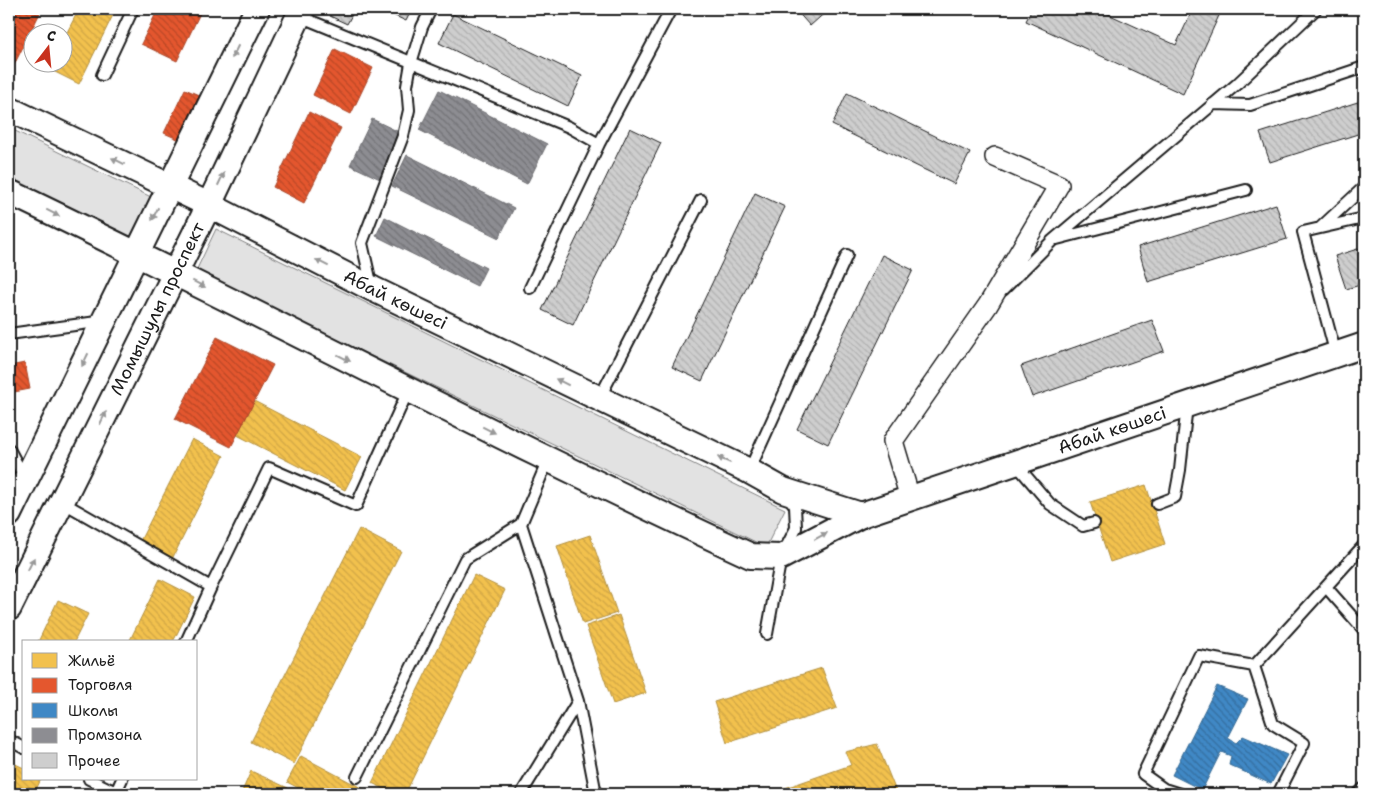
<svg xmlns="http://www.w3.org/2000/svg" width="1373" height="803" font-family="'Shantell Sans',sans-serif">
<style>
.green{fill:#e2e2e2;stroke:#7f7f7f}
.homes{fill:url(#homes-back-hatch);stroke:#b2903f}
.shops{fill:url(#shops-back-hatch);stroke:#a84529}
.schools{fill:url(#schools-back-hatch);stroke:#346892}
.industry{fill:url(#industry-back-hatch);stroke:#6b6b6f}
.building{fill:url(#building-back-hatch);stroke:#1c1c1c}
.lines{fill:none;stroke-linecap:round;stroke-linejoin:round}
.service-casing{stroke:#1c1c1c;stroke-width:14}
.minor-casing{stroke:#1c1c1c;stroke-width:22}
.tertiary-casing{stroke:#1c1c1c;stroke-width:28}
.service{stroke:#fff;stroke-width:10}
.minor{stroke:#fff;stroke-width:19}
.tertiary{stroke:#fff;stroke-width:24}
.oneway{fill:#999}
.labels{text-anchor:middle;stroke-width:5;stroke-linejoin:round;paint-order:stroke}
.street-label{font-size:18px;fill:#1c1c1c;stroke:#fff}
</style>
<defs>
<pattern id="homes-back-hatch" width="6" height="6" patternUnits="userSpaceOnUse" patternTransform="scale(1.25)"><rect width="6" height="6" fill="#f2c14e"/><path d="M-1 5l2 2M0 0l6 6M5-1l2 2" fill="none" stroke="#cfa544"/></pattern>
<pattern id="shops-back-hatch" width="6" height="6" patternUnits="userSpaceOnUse" patternTransform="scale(1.25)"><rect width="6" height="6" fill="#e4572e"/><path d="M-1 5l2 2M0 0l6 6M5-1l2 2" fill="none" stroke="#b84726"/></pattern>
<pattern id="schools-back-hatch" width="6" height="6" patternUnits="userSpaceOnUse" patternTransform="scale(1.25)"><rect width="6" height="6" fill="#3f88c5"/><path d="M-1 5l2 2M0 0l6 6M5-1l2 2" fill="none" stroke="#346e9f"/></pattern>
<pattern id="industry-back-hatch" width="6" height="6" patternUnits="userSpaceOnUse" patternTransform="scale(1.25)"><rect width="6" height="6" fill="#8d8d92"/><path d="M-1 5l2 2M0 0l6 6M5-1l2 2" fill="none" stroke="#727276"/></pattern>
<pattern id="building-back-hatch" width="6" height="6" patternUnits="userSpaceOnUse" patternTransform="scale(1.25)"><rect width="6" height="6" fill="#cecece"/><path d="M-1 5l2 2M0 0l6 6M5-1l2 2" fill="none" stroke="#b0b0b0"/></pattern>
</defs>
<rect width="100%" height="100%" fill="#fff"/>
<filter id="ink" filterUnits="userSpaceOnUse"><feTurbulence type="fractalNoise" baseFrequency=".02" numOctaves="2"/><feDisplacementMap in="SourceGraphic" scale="10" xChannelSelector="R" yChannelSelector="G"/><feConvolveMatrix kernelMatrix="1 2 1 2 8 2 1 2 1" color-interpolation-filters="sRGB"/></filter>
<g filter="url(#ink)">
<!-- green -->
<path class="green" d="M9,128L151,197L131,241L9,182Z
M216,229L785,509L766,547L196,271Z"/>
<!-- homes -->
<path class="homes" d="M79,9H116L79,84L49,69L52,62H62V42Z
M254,401L362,457L345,490L237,435Z
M192,439L224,456L172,559L139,543Z
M1146,485L1165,544L1110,562L1090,502Z
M359,529L401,551L294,764L251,742Z
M590,535L617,613L583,624L557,546Z
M474,575L505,590L405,794H395L372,783Z
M160,579L195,597L173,642H129Z
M58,600L88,614L74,642H38Z
M619,615L646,693L613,704L586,626Z
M822,668L837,708L727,743L714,702Z
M877,744L897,794H768L851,765L845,752Z
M301,756L369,792L367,794H310L287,782Z
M9,761L24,768V779H41L34,794H9Z
M251,771L288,788L285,794H241Z"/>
<!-- shops -->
<path class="shops" d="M11,9H42L14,65L9,63V13Z
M158,9H202L177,61L141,44Z
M335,49L373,68L351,114L313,95Z
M185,89L201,96L180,140L164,133Z
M309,112L341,128L304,203L273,187Z
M217,337L273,365L231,447L175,419Z
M25,363L30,389L9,393V366Z"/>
<!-- schools -->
<path class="schools" d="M1217,686L1248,699L1228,738L1236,743L1243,736L1287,755L1271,784L1229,765L1231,756L1221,752L1202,790L1172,775Z"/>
<!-- industry -->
<path class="industry" d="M439,90L547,144L527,184L419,130Z
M372,119L401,133L380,179L350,165Z
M407,155L514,208L499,238L392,186Z
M385,217L486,268L477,286L376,236Z"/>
<!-- building -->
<path class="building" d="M334,9H355L347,24L330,16Z
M380,9H412L406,21Z
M795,9H829L810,26Z
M1032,9H1097L1176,45L1193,9H1222L1183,94L1026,21Z
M453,14L582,76L568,106L439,43Z
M847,93L970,153L954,184L832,125Z
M1364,100V132L1270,162L1260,133Z
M630,128L661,143L573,325L542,310Z
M755,193L785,207L702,381L672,367Z
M1276,204L1287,239L1148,282L1138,247Z
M1364,247V284L1346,289L1335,256Z
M882,255L913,270L828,444L797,429Z
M1152,320L1164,351L1032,397L1021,366Z"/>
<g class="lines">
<!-- service casing -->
<g class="service-casing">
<path id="service" d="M299,16L569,127L599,144L530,288
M102,75L133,9
M1213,104L1250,105L1364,67
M599,144L671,9
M1320,228L1364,187
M1057,239L1246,190
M372,287L362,243L403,136L409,110L407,86L411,63L422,27L431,9
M1003,290L1053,240L1237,84L1316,9
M9,334L104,321
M1336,355L1303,232L1364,218
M599,399L701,200
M9,449L25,479
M548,460L521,524L578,701L596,794
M1015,463L1050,504L1083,526L1094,523
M749,471L847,255
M62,502L211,587L269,468L356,506L408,391
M1157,504L1175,497L1180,470L1187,405
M1326,587L1364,630
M767,634L781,557L796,528L795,506L787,495
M186,642L211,587
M9,740L24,748
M357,777L465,559L521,524
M89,779L120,794
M116,792L122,779
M521,794L578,701
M1180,794L1164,789L1143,774L1199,656L1254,666
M1278,794L1304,743L1273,724L1254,666L1364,545
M1358,794L1364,788"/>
</g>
<!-- minor casing -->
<g class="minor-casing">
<path id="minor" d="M910,498L893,441L988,305L1059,185L995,157"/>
</g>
<!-- tertiary casing -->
<g class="tertiary-casing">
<g id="tertiary">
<path id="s1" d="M9,109L209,205L373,289L749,471L783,490L861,515"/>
<path id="s2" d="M9,192C258,311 501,441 751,556L781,557L861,515L1364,345"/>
<path d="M9,514L257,9"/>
<path id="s3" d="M9,608L209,205L302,9"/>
</g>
</g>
<!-- service -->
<use href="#service" class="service"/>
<!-- minor -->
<use href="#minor" class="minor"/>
<!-- tertiary -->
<use href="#tertiary" class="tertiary"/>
</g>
<!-- one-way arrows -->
<defs><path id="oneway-solid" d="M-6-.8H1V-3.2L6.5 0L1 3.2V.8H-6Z" transform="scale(1.25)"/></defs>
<g class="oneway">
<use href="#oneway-solid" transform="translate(235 52) rotate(116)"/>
<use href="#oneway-solid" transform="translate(118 161) rotate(-154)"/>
<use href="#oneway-solid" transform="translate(221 179) rotate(-65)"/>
<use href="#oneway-solid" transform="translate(53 213) rotate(26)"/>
<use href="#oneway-solid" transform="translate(155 214) rotate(116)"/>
<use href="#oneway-solid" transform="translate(322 263) rotate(-153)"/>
<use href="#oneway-solid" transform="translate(199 284) rotate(27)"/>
<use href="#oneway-solid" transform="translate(344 358) rotate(27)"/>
<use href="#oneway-solid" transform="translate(85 360) rotate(116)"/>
<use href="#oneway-solid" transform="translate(562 382) rotate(-154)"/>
<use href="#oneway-solid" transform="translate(103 418) rotate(-64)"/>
<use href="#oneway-solid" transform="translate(489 430) rotate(26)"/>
<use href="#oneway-solid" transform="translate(724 460) rotate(-155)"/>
<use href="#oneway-solid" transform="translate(821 536) rotate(-28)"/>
<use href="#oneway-solid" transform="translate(31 564) rotate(-63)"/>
</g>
</g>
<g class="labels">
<!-- street labels -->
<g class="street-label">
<text dy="6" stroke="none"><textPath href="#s1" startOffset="431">Абай көшесі</textPath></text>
<text dy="6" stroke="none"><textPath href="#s3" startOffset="334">Момышулы проспект</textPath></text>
<text dy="6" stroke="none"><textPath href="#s2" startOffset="1212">Абай көшесі</textPath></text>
</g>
</g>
<!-- margin -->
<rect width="1373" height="803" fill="none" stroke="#fff" stroke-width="30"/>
<rect x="15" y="15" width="1343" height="773" fill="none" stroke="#1c1c1c" stroke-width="2" filter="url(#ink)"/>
<!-- legend -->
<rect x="22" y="640" width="175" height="140" fill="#ffffff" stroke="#a4a4a4"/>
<rect x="32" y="653" width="25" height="15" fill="#f2c14e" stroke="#a4a4a4"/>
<text x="68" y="666" font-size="15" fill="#1c1c1c">Жильё</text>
<rect x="32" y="678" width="25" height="15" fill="#e4572e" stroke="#a4a4a4"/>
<text x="68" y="690" font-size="15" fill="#1c1c1c">Торговля</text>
<rect x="32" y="703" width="25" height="15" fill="#3f88c5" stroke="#a4a4a4"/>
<text x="68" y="716" font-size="15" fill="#1c1c1c">Школы</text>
<rect x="32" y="728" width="25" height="15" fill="#8d8d92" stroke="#a4a4a4"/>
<text x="68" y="740" font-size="15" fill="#1c1c1c">Промзона</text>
<rect x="32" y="753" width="25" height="15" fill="#cecece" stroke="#a4a4a4"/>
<text x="68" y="766" font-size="15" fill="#1c1c1c">Прочее</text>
<!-- north arrow -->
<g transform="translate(48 48) rotate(16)"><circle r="24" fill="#ffffff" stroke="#a4a4a4"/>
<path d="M0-4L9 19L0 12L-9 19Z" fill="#c8321e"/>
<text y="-8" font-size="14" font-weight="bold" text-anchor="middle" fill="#1c1c1c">С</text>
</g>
</svg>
